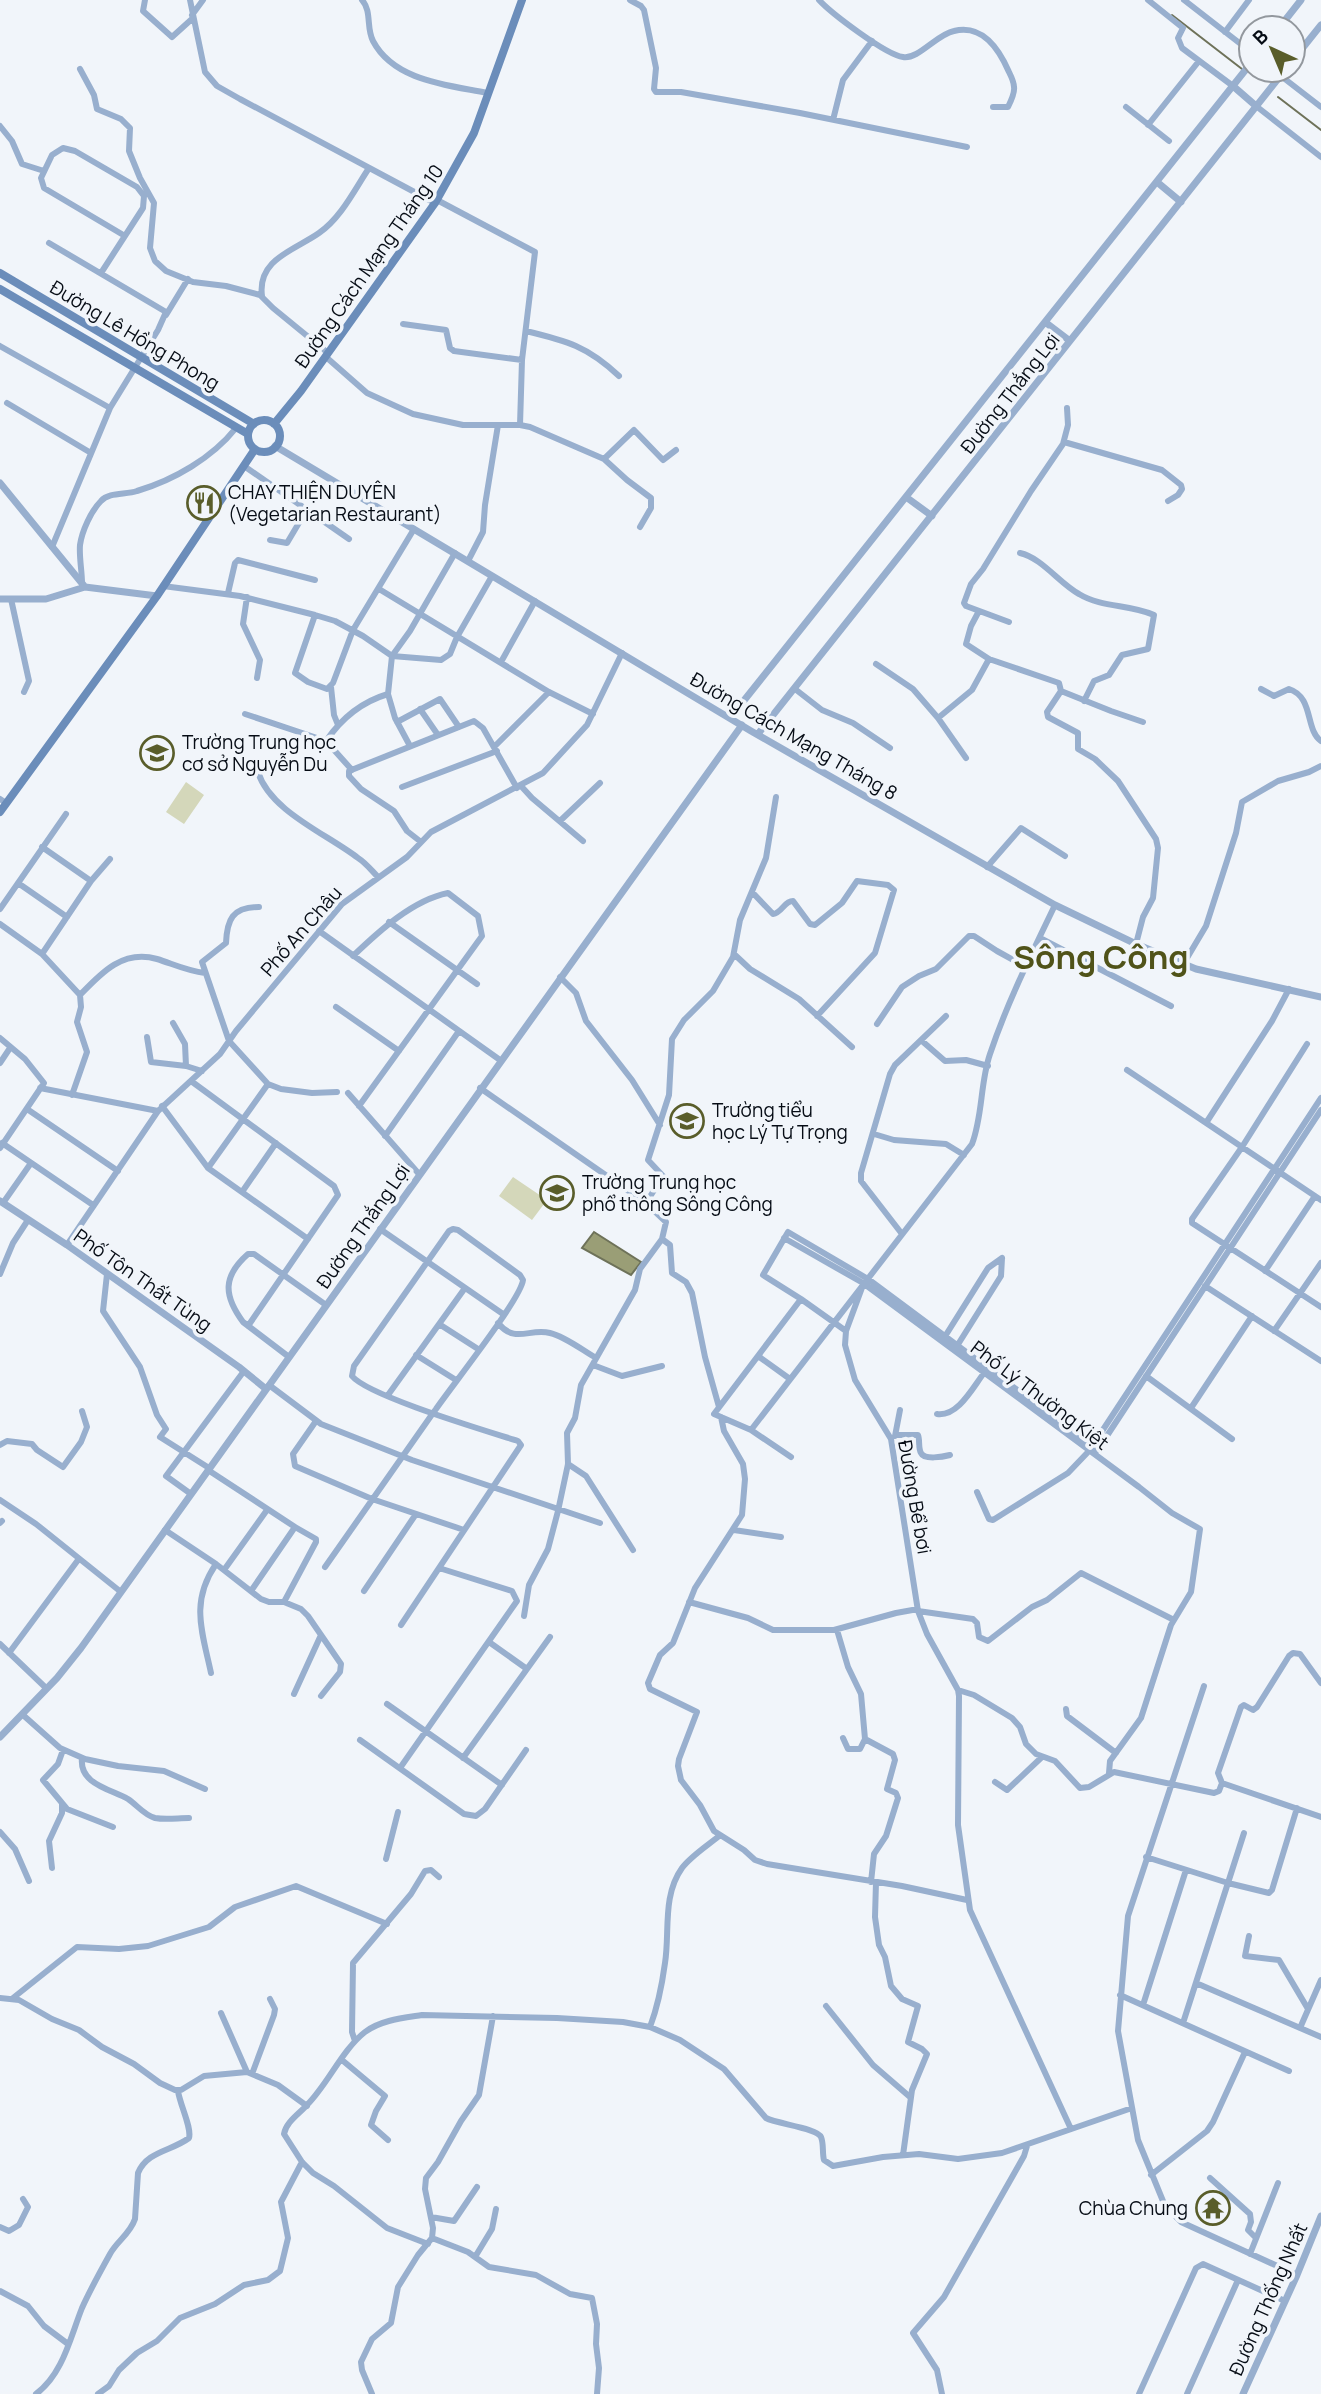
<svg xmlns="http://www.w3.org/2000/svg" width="1321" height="2394" font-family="Manrope,sans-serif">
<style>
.green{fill:#d4d7ba}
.water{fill:#9a9e76;stroke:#6e7259;stroke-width:2}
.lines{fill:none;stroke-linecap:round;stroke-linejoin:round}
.stream{stroke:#6e7259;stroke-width:2}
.minor{stroke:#98afce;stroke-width:6}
.tertiary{stroke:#98afce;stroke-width:7}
.secondary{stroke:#6b8dba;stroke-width:8}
.labels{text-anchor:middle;stroke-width:7;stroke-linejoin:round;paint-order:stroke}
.street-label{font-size:19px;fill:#060c15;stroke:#f1f5fa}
.poi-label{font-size:19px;fill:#060c15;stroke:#f1f5fa;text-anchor:start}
.town-label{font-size:33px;font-weight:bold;fill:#505319;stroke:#f1f5fa}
</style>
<rect width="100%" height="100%" fill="#f1f5fa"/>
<!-- green -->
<path class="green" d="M186,782L204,795L184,824L166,812Z
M513,1177L547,1200L532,1220L499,1196Z"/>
<!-- water -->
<path class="water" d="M594,1232L641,1262L631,1275L582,1248Z"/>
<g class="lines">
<!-- stream -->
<path class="stream" d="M1172,15L1242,69
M1278,97L1321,130"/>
<!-- minor -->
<path class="minor" d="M145,0L143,11L172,37L193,18
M190,0L205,72L217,86L240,99L435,203
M362,0C372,11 366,28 373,41C394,81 448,85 487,93
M630,0L641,6L644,10L656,68L654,89L656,92H681L800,113L967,147
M819,0C831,13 886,55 903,57C918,60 937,34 954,31C983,24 999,49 1009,72C1011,76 1014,82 1014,87C1015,93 1011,101 1008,107H993
M1148,0L1183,28L1178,38L1182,48L1233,86
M1184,0L1251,52
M192,15L203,0
M1225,32L1249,0
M80,69L94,95L97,109L121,119L130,128L129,151L140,178L154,203L150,248L155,261L166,271L193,282L226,286L260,295L273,308L328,353
M1281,76L1321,107
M1256,106L1321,157
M1126,107L1169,141
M833,120L843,80L872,41
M1148,125L1199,61
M0,126L12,141L22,164L44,171
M437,200L535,252L522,360L520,425
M49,243L166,312L158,330L110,408L52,547
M101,273L143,208L144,196L137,187L75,151L63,148L52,155L41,178L44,188L125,236
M262,296C257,259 295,250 319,233C341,218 355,189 369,168
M166,315L188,279
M403,324L446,330L450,348L454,351L522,360
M526,331C567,341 587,346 619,376
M0,346L110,408
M326,357L367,393L413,414L463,425H520L530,427L604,459L627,480L651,498V508L640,527
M7,403L91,453
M1064,442L1162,470L1181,485L1182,489L1178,495L1168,501
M604,459L634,430L663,460L676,450
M244,466L349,539
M270,540L287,543L306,511
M1020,553C1042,558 1059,583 1079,594C1102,608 1130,604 1154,615L1148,649L1122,655L1109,675L1094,681L1084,701
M468,561L483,532L485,505L498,425
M82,583C82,571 79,557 80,545C82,531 91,511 101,501C109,492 126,495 137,491C174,480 212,458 236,428
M163,586L240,596L315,615L335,621L363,636L392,656L441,660L450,654L457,637L492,576
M379,589L549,692L593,714
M228,593L235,563L238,560L315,580
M247,597L243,624L260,660L257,678
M11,599L29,681L24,692
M979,611L971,626L966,644L989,659L1059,683L1061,691L1047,712L1048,717L1078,733V749L1095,759L1118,781L1156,839L1158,848L1153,898L1143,917L1136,944
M315,615L295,673L308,682L327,689L333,683L353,630L414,529
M1009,622L966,606L964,603L971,584L983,569L1031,491L1063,444L1068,425L1067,408
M501,662L535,601
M876,664L913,689L938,718L966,758
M331,687L334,715L338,725
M795,689L822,710L853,723L890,748
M1261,689L1274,696L1289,689C1314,697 1305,730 1321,741
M1061,691L1111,711L1143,722
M420,709L438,735
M245,714L326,741L352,770
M938,718L972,690L989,659
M397,722L440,699L459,727
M326,741C341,719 361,702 388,694
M410,746L395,718L388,694L392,656L410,631L455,553
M494,747L549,692
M258,772C270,811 327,834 358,858C366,863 372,871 378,877
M521,786L532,798L583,841
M402,787L497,751
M0,799L6,803
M561,820L600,783
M421,842L407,831L394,811L361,789L349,776V771L474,721L483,728L517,788
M42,847L91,881
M987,867L1021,828L1065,856
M18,883L67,917
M752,892L773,914C782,913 784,901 793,901L810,924L815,925L842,903L857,881L888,885L894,890L875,953L817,1016
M259,907C232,907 227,920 226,943L202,962L229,1041L268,1084L281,1089L312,1093L337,1092
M0,909L66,814
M389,922L477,984
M0,924L42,954L80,995L81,1007L77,1022L87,1052L72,1095
M319,931L500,1060
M1040,938L1171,1006
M42,954L91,881L110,859
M734,954L750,969L799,999L852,1047
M353,956C379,931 413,900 448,893L478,916L482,936L359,1106
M1184,963L1206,926L1236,833L1242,802L1278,781L1309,772L1321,766
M560,977L576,993L586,1021L632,1080L660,1125
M80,995C101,973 123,949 157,959C173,964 187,971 205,973
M336,1007L399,1051
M173,1023L185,1044L186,1066
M877,1024L902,987L919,976L936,969L969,936H974L997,951L1026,967
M147,1037L151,1062L186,1066L202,1071
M0,1038L25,1059L44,1083L0,1148
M922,1041L945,1061L966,1060L988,1066
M1307,1044L1242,1147L1192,1219V1223L1321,1307
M0,1063L10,1048
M1127,1070L1321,1200
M191,1081L334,1186L338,1195L248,1326
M40,1088L158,1111
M480,1088L646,1203L666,1222L662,1239L640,1269L635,1290L581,1385L575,1418L567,1433L568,1464L558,1511L548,1549L529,1585L524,1616
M348,1093L419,1174
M162,1106L208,1168L308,1239
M27,1109L118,1171
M1206,1123L1272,1021L1289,989
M874,1134L894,1140L946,1144L964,1155
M385,1136L459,1031
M2,1143L93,1205
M208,1168L268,1084
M242,1192L276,1143
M3,1203L31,1163
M646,1203L663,1176L648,1160L669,1095L672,1039L684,1020L713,991L733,957L740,920L766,858L776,797
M380,1229L503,1314
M902,1234L861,1181V1173L890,1074L895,1065L946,1016
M784,1238L863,1283L1139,1487L1172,1513L1200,1529L1191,1592L1171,1625L1141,1718L1110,1761L1109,1773
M662,1239L670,1245L672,1273L686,1282L692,1293L705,1357L719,1407
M67,1245L158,1111L220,1054L236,1031L342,904L407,857L431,832L543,773L587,725L622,653
M1265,1271L1315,1196
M0,1274L13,1243L28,1220
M107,1274L103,1311L140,1367L157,1415L166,1429L160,1437L209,1468
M1205,1286L1321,1361
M498,1323C515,1344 529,1328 550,1333C566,1337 582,1350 596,1358
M439,1324L478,1349
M846,1331L863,1285
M1274,1331L1321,1263
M944,1338L988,1268L1002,1258
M957,1346L1001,1276L1002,1258
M416,1355L456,1380
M758,1356L790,1379
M289,1357L243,1322C223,1295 223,1276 248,1254H254L326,1305
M593,1365L622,1376L662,1366
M1146,1376L1232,1439
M269,1385L321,1424L412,1460L600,1523
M388,1395L465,1288
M1191,1408L1252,1316
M937,1414C958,1417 973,1387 984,1373
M721,1417L724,1431L743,1464L745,1479L742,1515L695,1588L673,1643L660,1655L648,1683L650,1689L697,1712L679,1759L678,1766L681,1780L700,1805L714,1831L744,1850L755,1860L767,1864L902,1886L967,1900
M316,1421L293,1454L295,1466L372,1499L464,1530
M751,1430L972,1144C983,1115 980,1083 990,1054C1007,1003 1032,953 1055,905
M896,1435H918C920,1439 918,1448 921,1453C924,1460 943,1457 950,1455
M895,1436L900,1410
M0,1445L7,1441L32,1444L37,1450L63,1467L81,1442L87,1427L82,1411
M1097,1451L1321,1110
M791,1457L751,1430L714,1414L801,1299
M568,1464L586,1476L633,1550
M208,1470L295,1527
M977,1492L989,1519L993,1520L1068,1473L1089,1451L1321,1098
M191,1494L166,1476L244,1371
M0,1500L36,1524L121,1592
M0,1523L2,1521
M165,1530L216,1564L261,1599L269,1602H284L301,1609L308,1616L341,1664L340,1672L321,1696
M734,1530L781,1537
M325,1567C361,1515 397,1464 433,1413L436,1409C451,1387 521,1299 523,1280L520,1275L458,1230L453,1229L449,1231L354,1366L352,1376C368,1396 487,1431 518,1441L521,1445L401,1625
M224,1570L267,1510
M251,1591L295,1527L316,1539V1542L284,1602
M364,1591L416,1514
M689,1602L748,1618L773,1630H834L896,1613L918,1609
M918,1611L973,1619L977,1623L979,1637L988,1641L1032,1607L1047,1600L1081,1573L1174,1620
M837,1630L848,1667L861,1694L865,1739
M489,1642L527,1669
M0,1644L46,1688
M9,1653L78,1560
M211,1673C202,1631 190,1602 216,1564
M1321,1683L1300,1654L1293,1653L1289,1656L1257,1707L1253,1710L1244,1705L1241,1707L1218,1773L1222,1783L1321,1817
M1204,1686L1128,1916L1118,2031L1138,2140L1165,2206L1181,2222L1297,2275
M958,1690L974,1695L1012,1718L1020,1727L1026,1744L1036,1754L1055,1761L1080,1788L1089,1787L1114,1772L1214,1793L1219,1791L1222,1783
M294,1694L321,1635
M387,1704L502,1785
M1066,1709L1067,1716L1116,1753
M23,1715L60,1748L85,1759L118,1766L164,1771L205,1789
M843,1738L848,1749H860L865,1739L893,1754L895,1760L887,1789L896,1793L898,1798L886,1836L874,1854L871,1882
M360,1740L464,1814L476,1816L485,1809L526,1750
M63,1750L58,1764L43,1780L67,1809L113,1827
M82,1758C79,1784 110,1789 128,1799C137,1805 144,1815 155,1818C166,1820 178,1818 189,1818
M463,1758L550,1637
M400,1768L517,1601L512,1591L439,1568
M995,1782L1007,1790L1042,1757
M0,1832L15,1849L29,1881
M1146,1857L1228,1883L1269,1893L1272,1890L1297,1808
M386,1859L398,1812
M52,1868L49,1841L62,1813V1804
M876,1882L875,1917L879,1945L885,1957L891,1986L902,1999L918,2006L908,2042L922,2049L927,2054L912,2090L903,2155
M1249,1936L1245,1956L1279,1960L1308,2009
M1196,1983L1321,2037
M1120,1995L1289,2071
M0,1998L19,2000L52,2019L79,2030L102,2047L134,2064L160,2083L175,2090H181L204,2076L247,2072L278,2085L307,2106
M13,1998L77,1947L119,1949L148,1946L209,1927L235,1907L296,1886L387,1924
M1143,2005L1186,1870
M826,2006L873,2065L910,2097
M221,2013L247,2072
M1183,2023L1244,1833
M650,2027C658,2006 662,1985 665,1963C670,1932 662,1896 682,1868C691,1856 707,1846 719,1836
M1300,2028L1321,1980
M355,2041L352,2032L353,1963L411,1894L425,1871L431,1870L439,1877
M342,2060L385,2096L376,2111L371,2125L388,2140
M252,2074L274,2015L275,2009L270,1999
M1071,2129L970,1910L958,1825L959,1696L958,1690L927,1634L918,1611L891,1439L855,1380L845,1345L846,1331L801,1299L763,1275L788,1232L868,1279L1098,1450
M1151,2175L1207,2131L1213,2122L1245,2052
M1210,2178L1250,2214L1251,2222L1248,2230L1256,2238
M431,2217L454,2221L477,2187
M0,2227L9,2231L19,2225L28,2207L23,2199
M432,2238L468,2252L489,2267L536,2275L570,2294L592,2298L597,2324L596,2344L599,2368L597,2394
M428,2244L387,2228L334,2186L313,2173L302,2162L284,2134C286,2122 299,2114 307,2105C328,2084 342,2050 365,2032C381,2020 403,2018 422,2015L557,2018L623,2022L650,2027L680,2040L724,2069L766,2118C777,2124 817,2128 821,2137C824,2144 822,2153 824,2160L833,2166L883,2157L919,2154L958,2159L1002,2153L1132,2108
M1250,2254L1278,2183
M475,2257L492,2229L496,2209
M0,2291L28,2306L44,2326L68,2344
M36,2394C63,2374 70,2338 82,2308C90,2290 100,2272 110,2254C117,2241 130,2234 135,2219L138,2173C147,2151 172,2151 189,2138C192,2128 180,2105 178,2091
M98,2394L109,2386L119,2370L137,2353L157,2341L180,2318L215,2304L244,2285L268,2280L280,2271L288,2238L281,2202L302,2162
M372,2394L362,2370L361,2362L372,2339L391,2323L398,2287L418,2255L432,2238L433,2228L425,2189L426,2178L438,2162L461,2121L479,2095L493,2016
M942,2394L937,2370L913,2333L944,2297L1024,2156L1027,2146
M1139,2394L1196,2268L1203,2264L1285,2301
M1187,2394L1238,2280"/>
<!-- tertiary -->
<path class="tertiary" d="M1279,28L1301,0
M1293,60L1321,25
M1233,86L1256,106
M1157,182L1181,202
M1045,322L1070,341
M275,446L751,731L1055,905L1136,944L1196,969L1321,997
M0,483L85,587
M906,497L932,516
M0,599H46L85,587L157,596
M730,718L1251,63
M758,734L1285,70
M0,1201L67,1245L239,1367L266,1389
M0,1737L57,1678L81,1648L742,725
M1243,2394L1297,2275L1321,2216"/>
<!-- secondary -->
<path class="secondary" d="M0,273L254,424
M0,289L248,434
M248 436a16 16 0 1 1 32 0a16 16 0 1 1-32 0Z
M274,424L301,391L435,203L474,133L522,0
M0,812L157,596L255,449"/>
</g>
<!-- icons -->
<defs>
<g id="restaurant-ring" transform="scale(1.75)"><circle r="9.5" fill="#f1f5fa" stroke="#595d2a" stroke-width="1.5"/><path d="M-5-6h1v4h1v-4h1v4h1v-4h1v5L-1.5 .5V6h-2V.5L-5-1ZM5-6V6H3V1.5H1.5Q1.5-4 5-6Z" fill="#595d2a"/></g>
<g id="school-ring" transform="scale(1.75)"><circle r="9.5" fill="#f1f5fa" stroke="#595d2a" stroke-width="1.5"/><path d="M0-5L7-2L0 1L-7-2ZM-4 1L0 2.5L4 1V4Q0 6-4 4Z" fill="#595d2a"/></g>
<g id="temple-ring" transform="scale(1.75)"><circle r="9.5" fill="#f1f5fa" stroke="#595d2a" stroke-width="1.5"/><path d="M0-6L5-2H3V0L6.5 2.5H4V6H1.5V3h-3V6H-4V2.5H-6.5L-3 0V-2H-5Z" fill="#595d2a"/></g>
</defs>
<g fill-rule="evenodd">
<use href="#restaurant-ring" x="204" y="503"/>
<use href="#school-ring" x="157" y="753"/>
<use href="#school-ring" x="687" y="1121"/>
<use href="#school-ring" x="557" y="1193"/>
<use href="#temple-ring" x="1213" y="2208"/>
</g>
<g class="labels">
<!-- street labels -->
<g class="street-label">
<text transform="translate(369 266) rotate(-55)" y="7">Đường Cách Mạng Tháng 10</text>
<text transform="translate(135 335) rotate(31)" y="7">Đường Lê Hồng Phong</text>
<text transform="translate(1010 393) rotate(-52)" y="7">Đường Thắng Lợi</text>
<text transform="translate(794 736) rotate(30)" y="7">Đường Cách Mạng Tháng 8</text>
<text transform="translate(301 931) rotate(-49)" y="7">Phố An Châu</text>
<text transform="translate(363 1226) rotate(-55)" y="7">Đường Thắng Lợi</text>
<text transform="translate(143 1280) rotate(35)" y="7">Phố Tôn Thất Tùng</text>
<text transform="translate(1040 1395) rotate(37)" y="7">Phố Lý Thường Kiệt</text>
<text transform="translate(915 1497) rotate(80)" y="7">Đường Bể bơi</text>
<text transform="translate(1268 2299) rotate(-66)" y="7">Đường Thống Nhất</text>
</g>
<!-- poi labels -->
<g class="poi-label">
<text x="228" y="499">CHAY THIỆN DUYÊN<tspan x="228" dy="22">(Vegetarian Restaurant)</tspan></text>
<text x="182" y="749">Trường Trung học<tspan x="182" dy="22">cơ sở Nguyễn Du</tspan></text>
<text x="712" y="1117">Trường tiểu<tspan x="712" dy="22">học Lý Tự Trọng</tspan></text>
<text x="582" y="1189">Trường Trung học<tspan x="582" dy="22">phổ thông Sông Công</tspan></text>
<text x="1188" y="2215" text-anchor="end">Chùa Chung</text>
</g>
<!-- town labels -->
<g class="town-label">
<text x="1101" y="969">Sông Công</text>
</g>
</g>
<!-- north arrow -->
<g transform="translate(1272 49) rotate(316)"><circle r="33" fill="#f1f5fa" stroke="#93989e" stroke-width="2"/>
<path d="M0-5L12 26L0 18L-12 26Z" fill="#595d2a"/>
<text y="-10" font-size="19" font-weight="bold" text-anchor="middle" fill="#060c15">B</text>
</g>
</svg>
